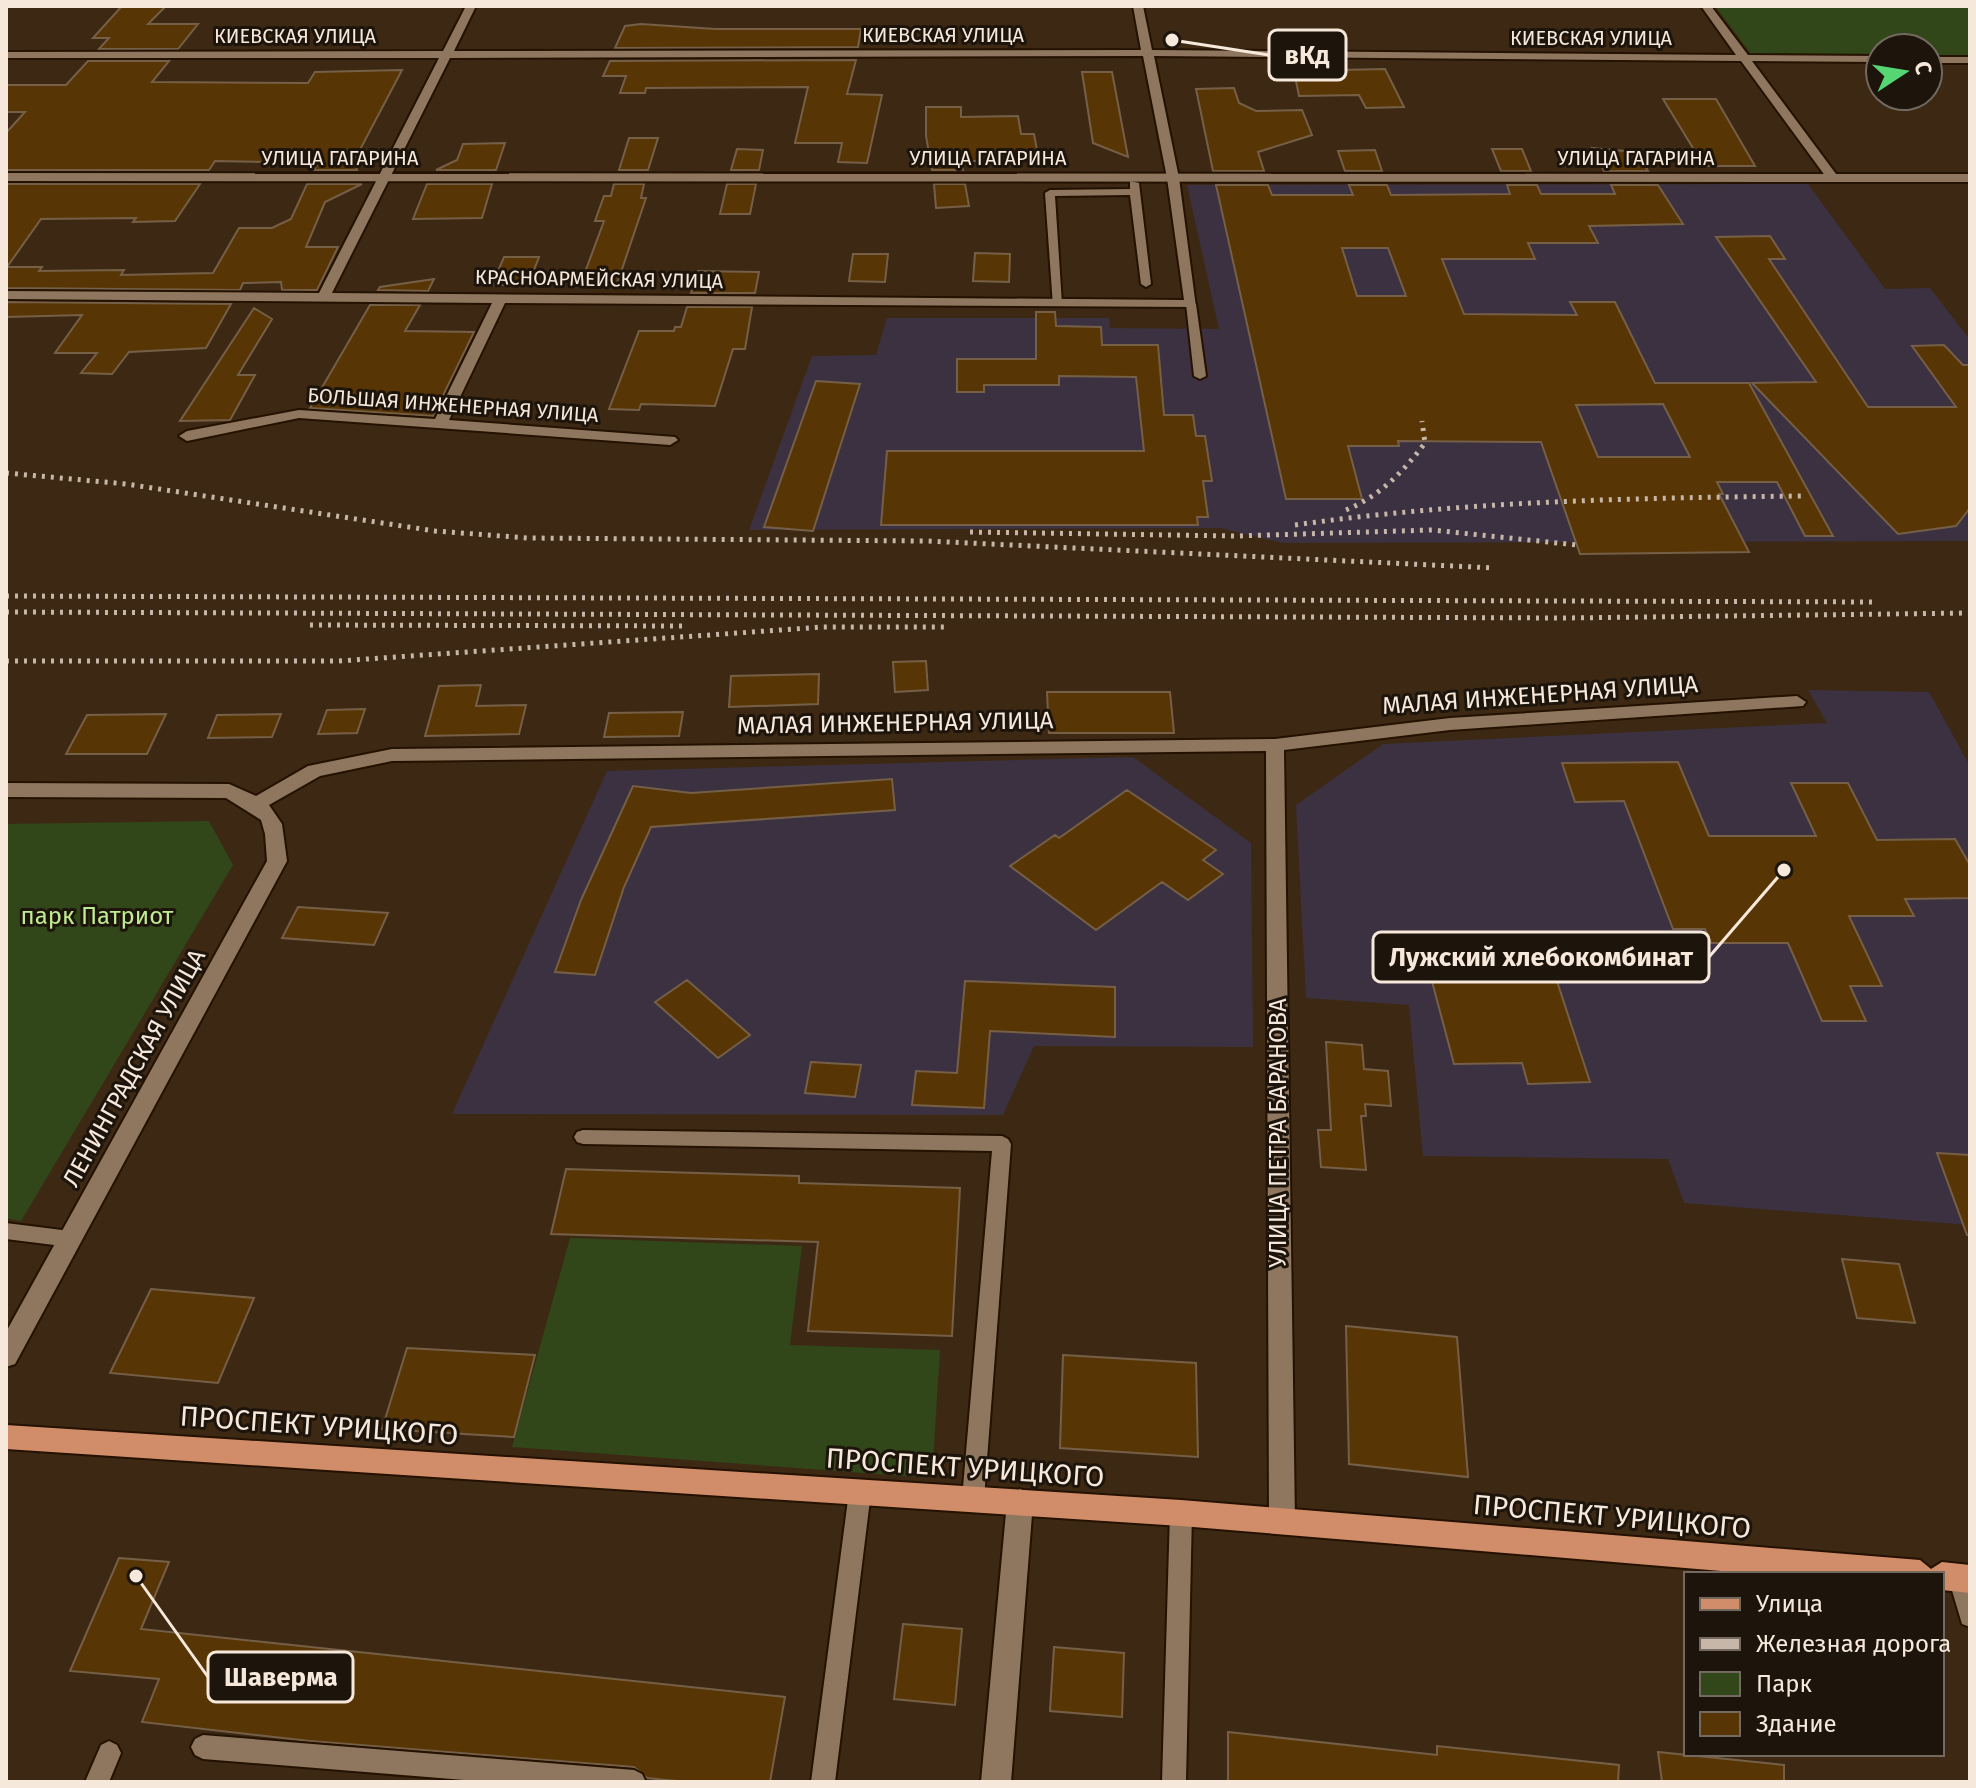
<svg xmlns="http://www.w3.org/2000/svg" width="1976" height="1788" font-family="'Fira Sans',sans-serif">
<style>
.industrial{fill:#3c3140}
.green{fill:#314619}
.building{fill:#583504;stroke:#755f47;stroke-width:2;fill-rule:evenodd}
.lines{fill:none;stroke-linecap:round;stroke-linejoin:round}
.lane-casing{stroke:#241100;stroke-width:4}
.street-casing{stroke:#241100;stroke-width:4}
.secondary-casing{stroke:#241100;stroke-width:4}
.primary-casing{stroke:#241100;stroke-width:4}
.lane{fill:#8e775e;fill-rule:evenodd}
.street{fill:#8e775e;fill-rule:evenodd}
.secondary{fill:#8e775e;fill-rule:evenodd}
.primary{fill:#d18d69;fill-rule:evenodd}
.rail{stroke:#c6b7a8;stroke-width:5;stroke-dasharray:3 6;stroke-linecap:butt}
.labels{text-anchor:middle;stroke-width:6;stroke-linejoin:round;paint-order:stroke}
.far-street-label{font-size:20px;fill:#f6e9dc;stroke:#1d140b}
.street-label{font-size:24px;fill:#f6e9dc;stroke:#1d140b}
.park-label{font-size:24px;fill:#bfec91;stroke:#1d140b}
.near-street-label{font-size:28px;fill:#f6e9dc;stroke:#1d140b}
.leader{fill:none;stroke:#f6e9dc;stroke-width:3}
.callout-dot{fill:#f6e9dc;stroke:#1d140b;stroke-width:3}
.callout{fill:#1d140b;stroke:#f6e9dc;stroke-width:3}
.callout-label{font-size:26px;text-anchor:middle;font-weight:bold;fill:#f6e9dc}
</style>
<rect width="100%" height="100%" fill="#3d2913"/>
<!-- industrial -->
<path class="industrial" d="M1808,184L1885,289L1930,288L1970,340V541L1283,543L1220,528L749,530L812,356L876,355L887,318H1109L1110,328L1219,329L1187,185Z
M1808,690L1929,692L1970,766V1225L1684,1203L1668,1159L1423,1156L1409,1005L1306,998L1296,805L1383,744L1827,723Z
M1133,757L1251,843L1253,1047L1034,1046L1003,1115L452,1114L607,771Z"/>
<!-- green -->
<path class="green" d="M1715,6H1970V55H1928V48H1880V54H1751Z
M209,821L233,865L21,1221L6,1218V824Z
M570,1238L802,1246L790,1345L940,1350L932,1478L512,1447Z"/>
<!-- building -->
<path class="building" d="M122,6H166L148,24H198L178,49H99L109,38H93Z
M641,24L715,29H861L858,47L615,48L625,26Z
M856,60L847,94L882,95L867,163L838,162L842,143H795L808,87L646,88L645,93H620L626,76H603L610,61Z
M88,61H169L152,82L308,83L315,72L402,70L354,161L357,170H314L318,163L215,161L209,170H6V133L25,112H6V85H66Z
M1385,69L1404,107L1366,108L1359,95L1299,96L1294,71Z
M1082,72H1112L1128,157L1093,143Z
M1234,88L1239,103L1256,111L1302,110L1312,135L1258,152L1264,171H1213L1196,89Z
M1663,99H1716L1755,166H1704Z
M926,107H961V117L1018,116L1021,134H1034L1039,161H961L963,170H932L926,136Z
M629,138H658L648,170H619Z
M505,143L496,170H436L457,160L463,144Z
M1592,148L1636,152L1648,171H1604Z
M737,149L763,150L759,170H731Z
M1492,149H1522L1531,171H1501Z
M1375,150L1382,171H1345L1338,151Z
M6,184H200L175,221L133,222L136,218L41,219L7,267H42L39,271L124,270L121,275L213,273L239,228H272L291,219L307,184H362L325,202L306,247H338L317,290H282L281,282L243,283L240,290L6,288Z
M427,184H492L482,218L413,219Z
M614,184H644L641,198H646L617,284L581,283L604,221H595L604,196H611Z
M727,184H756L750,214H720Z
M934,184H965L969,206L936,208Z
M1216,185H1268L1272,195H1353L1349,185H1387L1391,195L1510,194L1507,185H1537L1541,194H1615L1611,185H1658L1683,224L1589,226L1598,243H1528L1535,259H1442L1464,314L1577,315L1570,302H1615L1655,383H1749L1833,536H1805L1777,482H1717L1723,494H1719L1749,552L1580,554L1541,442L1398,441L1399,446H1348L1362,499H1286ZM1342,248H1388L1406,296H1357ZM1663,404L1690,457H1598L1576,405Z
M1770,236L1785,259H1769L1868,407H1956L1912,346L1944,345L1963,365H1970V508L1956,526L1898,534L1752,383L1816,382L1716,237Z
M975,253L1010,254L1009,282L973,281Z
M853,254H888L885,282L849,281Z
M504,257H539L528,285H492Z
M698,271L759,272L755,293H691Z
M434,279L428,291L378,290L380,287Z
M6,302L231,304L206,348L129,352L112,374L81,373L97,353H55L82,315L6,317Z
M370,305H420L405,331L474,332L433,416L310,408Z
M687,307H752L745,349H733L715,406L641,404L639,410L609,409L639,331H674L675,327H681Z
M254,308L272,319L238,375H255L230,420L180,421Z
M1036,312H1055L1056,326L1101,327L1102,345H1158L1164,415H1193L1196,436H1205L1212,481H1203L1208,517H1197L1198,525H881L887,451H1144L1136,377L1059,376V385H984V392H957V359H1036Z
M816,381L860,384L813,531L764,527Z
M926,661L928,690L895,692L893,662Z
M819,674L818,704L729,707L731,676Z
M481,685L476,706L526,705L519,734L425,736L439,686Z
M1047,692H1170L1174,733H1049Z
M365,709L357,733L318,734L327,710Z
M683,712L679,736L604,737L609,713Z
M166,714L147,754H66L87,715Z
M281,714L272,737L208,738L217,715Z
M1678,762L1709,836H1816L1791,783H1848L1877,840L1955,839L1970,865V898L1905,899L1914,916H1849L1882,986H1850L1866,1021H1822L1788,943H1711L1705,929H1673L1624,801L1575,802L1562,763Z
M892,779L895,810L651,827L624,887L595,975L555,972L581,900L633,786L691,793Z
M1127,790L1216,850L1203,860L1223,874L1188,900L1162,882L1096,930L1010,866L1055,835L1059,838Z
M298,907L388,913L374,945L282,938Z
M1549,957L1590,1082L1528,1084L1522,1063L1454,1064L1426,959Z
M687,980L750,1035L718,1058L655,1002Z
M965,981L1115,987V1037L990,1031L984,1108L912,1105L916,1071L957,1073Z
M1326,1042L1362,1045L1364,1069L1388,1071L1391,1106L1365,1104L1366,1116H1361L1366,1170L1321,1167L1318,1130H1331Z
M811,1062L861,1065L855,1097L805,1093Z
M1937,1153L1970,1155V1234L1967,1235Z
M566,1169L799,1176V1183L960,1188L952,1336L808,1331L818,1242L551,1234Z
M1842,1259L1899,1264L1915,1323L1857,1318Z
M151,1289L254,1298L218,1383L110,1373Z
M1346,1326L1457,1337L1468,1477L1349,1464Z
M407,1348L535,1355L514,1437L382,1429Z
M1063,1355L1196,1363L1198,1457L1060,1448Z
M119,1558L169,1562L141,1629L785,1697L770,1782H686L647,1778L634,1767L310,1741L142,1722L159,1679L70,1671Z
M903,1624L962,1629L955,1705L894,1699Z
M1054,1647L1124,1653L1122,1717L1050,1711Z
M1228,1732L1437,1755V1746L1619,1765L1618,1782H1228Z
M1658,1752L1784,1765V1782H1662Z"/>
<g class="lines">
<!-- lane casing -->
<g class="lane-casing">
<path id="lane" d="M1130,181L1139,183L1151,284L1146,287L1141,284L1130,195L1055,196L1062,304L1053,306L1045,193L1050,190L1130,189Z
M1191,301L1196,304L1206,376L1200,379L1194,376L1186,304Z
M583,1130L1002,1136L1008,1139L1011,1144L984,1499L980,1506L973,1509L966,1506L962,1499L992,1151L583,1144L577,1142L574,1137L577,1132Z
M6,1223L70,1231L77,1233L79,1239L77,1245L70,1247L6,1239Z
M860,1482L867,1485L871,1492L835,1782H811L849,1492L853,1485Z
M1181,1503L1189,1506L1192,1513L1186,1782H1162L1170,1513L1173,1506Z
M1959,1566L1967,1569L1970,1577V1627L1962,1624L1948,1577L1951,1569Z
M203,1735L634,1770L642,1774L646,1782H489L203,1759L195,1755L191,1747L195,1739Z
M109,1741L117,1745L121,1753L109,1782H85L101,1745Z"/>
</g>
<!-- street casing -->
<g class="street-casing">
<path id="street" d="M466,6H476L454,51L1141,50L1133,6H1143L1152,50L1736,55L1701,6H1711L1748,55L1880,56V62L1752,61L1839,178L1833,182L1829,181L1741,61L1154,56L1179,178L1196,307L505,303L449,420L675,437L678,440L670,445L299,418L187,441L179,436L187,431L299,410L435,419L492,303L6,299V291L319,293L439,58H6V52L443,51ZM1143,56L1167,178L1184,300L332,293L450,58Z
M1928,57H1970V63H1928Z
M1797,696L1806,702L1803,706L1450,730L1284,750L1295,1521L1291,1530L1282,1534L1273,1530L1269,1521L1266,751L392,761L320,776L269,805L282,824L287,861L15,1364L6,1367V1332L267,861L265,834L261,820L226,798L6,797V783L229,784L256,796L308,766L392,749L1275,739L1450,718Z
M1020,1489L1029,1493L1033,1502L1011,1782H981L1007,1502L1011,1493Z"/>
</g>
<!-- secondary casing -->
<g class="secondary-casing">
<path id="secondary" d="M6,173L1970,174V182L6,181Z"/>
</g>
<!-- primary casing -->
<g class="primary-casing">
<path id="primary" d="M6,1425L1181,1500L1920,1560L1931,1569L1942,1562L1970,1565V1593L1942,1590V1574H1757L1181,1526L6,1449Z"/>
</g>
<!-- lane -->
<use href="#lane" class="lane"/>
<!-- street -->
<use href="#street" class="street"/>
<!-- secondary -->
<use href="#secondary" class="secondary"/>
<!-- primary -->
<use href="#primary" class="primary"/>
<!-- rail -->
<path class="rail" d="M6,473L126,484L435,531L528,538L927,541L1495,568
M1346,510C1380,496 1403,472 1425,443L1422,421
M1295,525C1465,501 1631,498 1802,496
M970,532L1236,536L1432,530L1577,545
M6,596L1878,602
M6,612L1564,618L1970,613
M310,625L686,626
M6,661H339L823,627H944"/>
</g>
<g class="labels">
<!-- far-street labels -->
<g class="far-street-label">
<text x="943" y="42">КИЕВСКАЯ УЛИЦА</text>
<text x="295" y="43">КИЕВСКАЯ УЛИЦА</text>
<text x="1591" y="45">КИЕВСКАЯ УЛИЦА</text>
<text x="340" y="165">УЛИЦА ГАГАРИНА</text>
<text x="988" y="165">УЛИЦА ГАГАРИНА</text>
<text x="1636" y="165">УЛИЦА ГАГАРИНА</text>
<text transform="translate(599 279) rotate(1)" y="7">КРАСНОАРМЕЙСКАЯ УЛИЦА</text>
<text transform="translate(453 405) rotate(4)" y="7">БОЛЬШАЯ ИНЖЕНЕРНАЯ УЛИЦА</text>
</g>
<!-- street labels -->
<g class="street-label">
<text transform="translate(1540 695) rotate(-4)" y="8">МАЛАЯ ИНЖЕНЕРНАЯ УЛИЦА</text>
<text transform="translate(895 723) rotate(-1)" y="8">МАЛАЯ ИНЖЕНЕРНАЯ УЛИЦА</text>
<text transform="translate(134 1068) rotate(-61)" y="8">ЛЕНИНГРАДСКАЯ УЛИЦА</text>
<text transform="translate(1278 1133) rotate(-90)" y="8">УЛИЦА ПЕТРА БАРАНОВА</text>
</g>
<!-- park labels -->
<g class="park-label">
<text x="97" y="924">парк Патриот</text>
</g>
<!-- near-street labels -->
<g class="near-street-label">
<text transform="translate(319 1425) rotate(4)" y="10">ПРОСПЕКТ УРИЦКОГО</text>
<text transform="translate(965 1467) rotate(4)" y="10">ПРОСПЕКТ УРИЦКОГО</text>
<text transform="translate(1612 1516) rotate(5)" y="10">ПРОСПЕКТ УРИЦКОГО</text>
</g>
</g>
<!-- callouts -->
<path class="leader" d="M1172 40L1269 55M1784 870L1709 957M136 1576L208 1677"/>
<g class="callout-dot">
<circle cx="1172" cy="40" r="8"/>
<circle cx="1784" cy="870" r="8"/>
<circle cx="136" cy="1576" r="8"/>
</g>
<g class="callout">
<rect x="1269" y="30" width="77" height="50" rx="8"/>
<rect x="1373" y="932" width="336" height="50" rx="8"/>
<rect x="208" y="1652" width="145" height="50" rx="8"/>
</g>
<g class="callout-label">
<text x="1307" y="64">вКд</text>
<text x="1541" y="966">Лужский хлебокомбинат</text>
<text x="281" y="1686">Шаверма</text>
</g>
<!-- border -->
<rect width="1976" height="1788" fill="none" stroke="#f6e9dc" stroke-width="16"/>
<!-- legend -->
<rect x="1684" y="1572" width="260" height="184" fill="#1d140b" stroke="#74695f" stroke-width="2"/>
<rect x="1700" y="1598" width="40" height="12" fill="#d18d69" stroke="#74695f" stroke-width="2"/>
<text x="1756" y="1612" font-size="24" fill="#f6e9dc">Улица</text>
<rect x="1700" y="1638" width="40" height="12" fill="#c6b7a8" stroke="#74695f" stroke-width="2"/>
<text x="1756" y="1652" font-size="24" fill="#f6e9dc">Железная дорога</text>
<rect x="1700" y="1672" width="40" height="24" fill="#314619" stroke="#74695f" stroke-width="2"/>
<text x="1756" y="1692" font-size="24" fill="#f6e9dc">Парк</text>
<rect x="1700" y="1712" width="40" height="24" fill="#583504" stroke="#74695f" stroke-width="2"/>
<text x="1756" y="1732" font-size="24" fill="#f6e9dc">Здание</text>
<!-- north arrow -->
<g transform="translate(1904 72) rotate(78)"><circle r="38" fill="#1d140b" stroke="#74695f" stroke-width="2"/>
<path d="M0-6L14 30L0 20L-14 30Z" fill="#55d672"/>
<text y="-12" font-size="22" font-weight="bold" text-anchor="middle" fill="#f6e9dc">С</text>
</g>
</svg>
